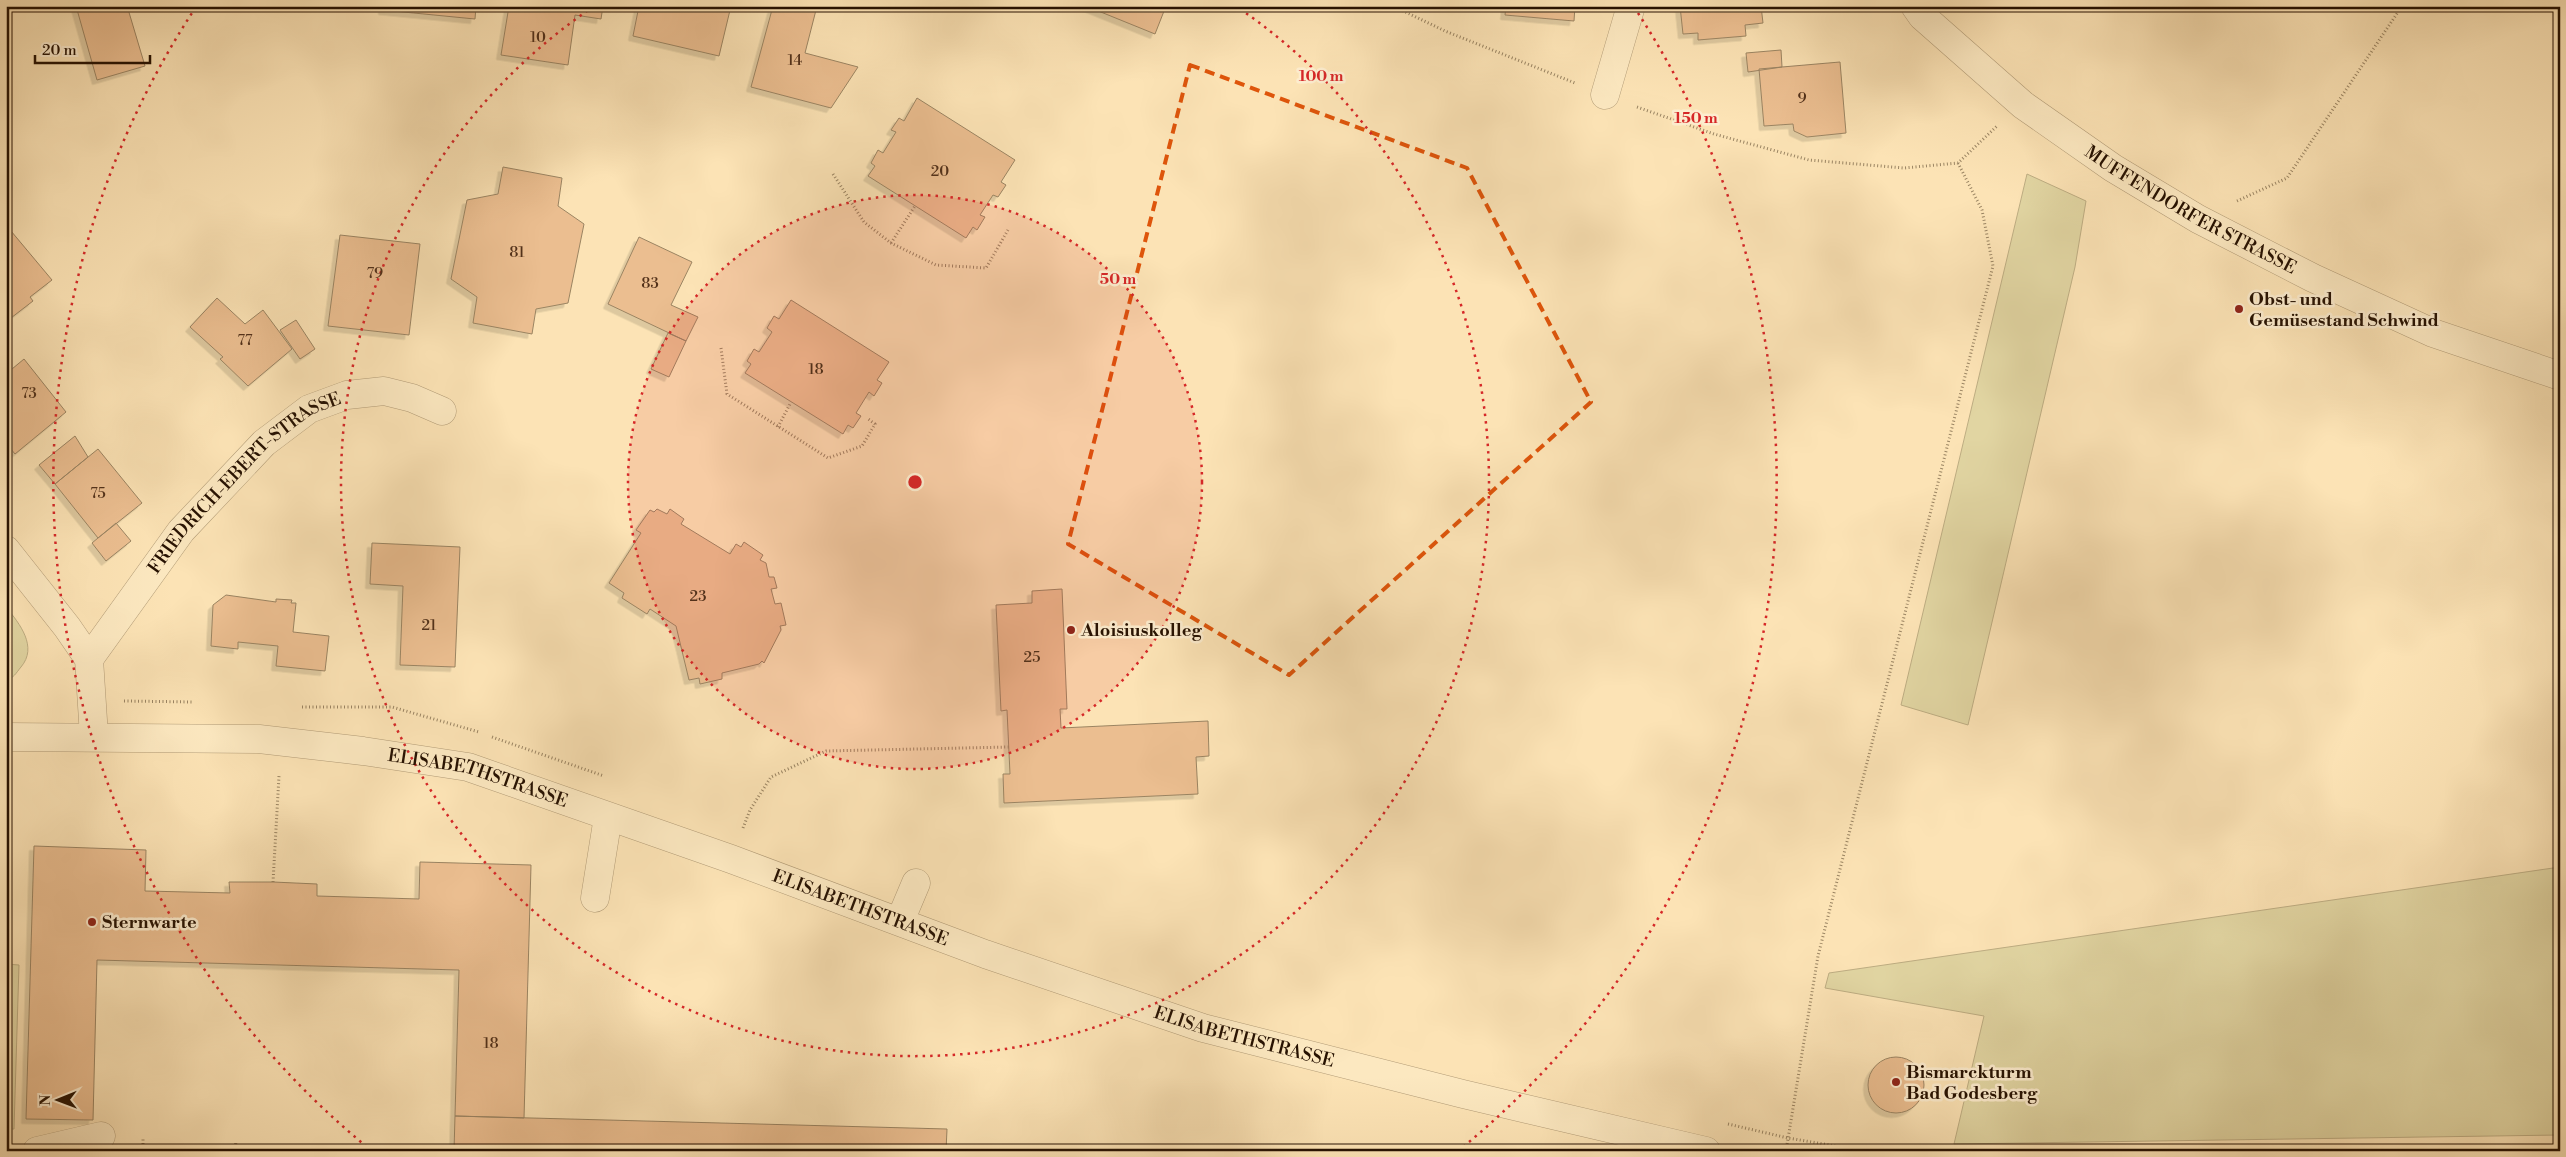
<svg xmlns="http://www.w3.org/2000/svg" width="2566" height="1157" font-family="'Libre Bodoni',serif">
<style>
.green{fill:#c0c38c;stroke:#736a46}
.building{fill:#d79165;stroke:#261101;filter:url(#shadow)}
.lines{fill:none;stroke-linecap:round;stroke-linejoin:round}
.minor-casing{stroke:#5c462e;stroke-width:29}
.path{stroke:#261101;stroke-width:3;stroke-dasharray:1 2.5;stroke-linecap:butt}
.minor{stroke:#fdedcf;stroke-width:28}
.marked{fill:none;stroke:#de550b;stroke-width:4;stroke-dasharray:10 6;stroke-linejoin:round}
.ring{fill:none;stroke:#d62828;stroke-width:2.5;stroke-dasharray:2.5 5}
.poi-dot{fill:#8f2418;stroke:#fdedcf;stroke-width:2}
.labels{text-anchor:middle;stroke-width:5;stroke-linejoin:round;paint-order:stroke}
.number-label{font-size:15px;fill:#52311a}
.street-label{font-size:18px;fill:#261101;stroke:#fdedcf}
.poi-label{font-size:18px;font-weight:bold;fill:#261101;stroke:#fdedcf;text-anchor:start}
.centre{fill:#d62828;stroke:#fdedcf;stroke-width:2.5}
.ring-label{font-size:15px;text-anchor:middle;font-weight:bold;fill:#d62828;stroke:#fdedcf;stroke-width:5;stroke-linejoin:round;paint-order:stroke}
</style>
<defs>
<filter id="shadow"><feDropShadow dx="-4.5" dy="4.5" stdDeviation="0" flood-color="#0004"/></filter>
</defs>
<rect width="100%" height="100%" fill="#fce3b5"/>
<filter id="stains"><feTurbulence type="fractalNoise" baseFrequency=".004" numOctaves="4"/><feColorMatrix values="0 0 0 0 .2 0 0 0 0 .09 0 0 0 0 .02 0 0 0 .5 -.17"/></filter>
<radialGradient id="worn" r=".72"><stop offset=".6" stop-color="#630" stop-opacity="0"/><stop offset="1" stop-color="#630" stop-opacity=".3"/></radialGradient>
<!-- green -->
<path class="green" d="M2027,174L2086,201L2075,267L1968,725L1901,705Z
M6,607C20,624 38,647 21,667C16,673 14,678 6,680Z
M2560,867V1135L1954,1144L1984,1016L1825,988L1829,973Z
M6,964L19,965L14,1129H6Z"/>
<!-- building -->
<path class="building" d="M76,6H130L128,9L145,66L97,80Z
M383,6H476L475,19L383,10Z
M509,6H603L601,19L575,15L568,65L501,55Z
M639,6H731L719,56L633,36Z
M773,6H803L816,10L805,53L858,67L831,108L751,87Z
M1086,6H1166L1155,34Z
M1506,6H1575L1574,21L1505,15Z
M1680,6H1761L1763,23L1745,25L1746,36L1698,40V33L1683,34Z
M1781,50L1782,67L1748,72L1746,53Z
M1840,62L1846,133L1807,137L1794,131L1793,124L1764,126L1759,69Z
M917,98L1015,160L1001,182L1006,185L998,197L993,195L980,215L985,217L977,230L973,227L966,238L868,176L875,166L871,163L878,150L883,153L896,132L891,130L899,118L904,121Z
M503,167L562,178L558,206L584,224L568,303L536,309L532,334L473,323L477,297L451,279L467,200L498,194Z
M6,225L52,280L30,297L33,301L7,321Z
M340,235L420,244L409,335L328,326Z
M639,237L692,262L671,305L698,317L686,341L608,304Z
M217,298L245,324L263,310L292,349L248,386L220,359L223,357L190,327Z
M791,300L889,362L877,380L882,383L874,396L869,392L856,413L861,416L853,428L848,425L843,434L745,373L751,364L747,361L754,349L759,352L772,332L767,328L774,316L779,319Z
M296,320L315,349L300,359L280,330Z
M668,333L686,341L669,377L651,369Z
M24,359L66,412L15,454L6,443V374Z
M75,436L88,457L55,484L39,465Z
M98,449L142,503L98,538L55,484Z
M657,509L667,514L670,509L684,519L681,524L730,554L736,544L741,547L744,542L763,555L760,560L766,563L769,577H774L777,588L771,589L775,604L781,603L786,625L780,626L781,630L764,663L762,661L759,664L722,673V679L700,684L699,678L689,680L676,626L650,609L647,614L622,598L624,593L609,583L641,533L636,530L650,510L654,512Z
M116,523L131,541L106,561L92,543Z
M372,543L460,547L455,667L400,665L403,586L370,584Z
M1062,589L1067,709H1060L1061,728L1208,721L1209,756L1196,757L1198,794L1004,803L1003,774H1010L1007,710L1001,711L996,605L1032,603V591Z
M226,595L276,602V599L292,600L291,603H296L293,632L329,636L325,671L276,666L278,646L238,642V649L211,646L213,605Z
M34,846L146,850L145,891L230,893L229,882H273L317,884V896L419,899L420,862L531,865L524,1118L455,1116L459,970L97,960L93,1120L26,1119Z
M1868 1085a28 28 0 1 1 56 0a28 28 0 1 1-56 0Z
M455,1116L947,1129L946,1151H454Z"/>
<g class="lines">
<!-- minor casing -->
<g class="minor-casing">
<g id="minor">
<path id="s1" d="M1915,6L1922,16L2023,105L2113,168L2198,219L2313,278L2433,333L2560,376"/>
<path d="M1605,95L1631,6"/>
<path d="M6,550L67,627L89,659L94,736"/>
<path id="s2" d="M89,659L181,531L264,443L309,409L347,395L384,391L412,398L442,411"/>
<path id="s3" d="M6,737L259,739L363,751L468,767L731,859L985,954L1203,1028L1463,1094L1706,1151"/>
<path d="M595,898L608,817"/>
<path d="M900,921L916,883"/>
<path d="M37,1151L101,1136"/>
</g>
</g>
<!-- path -->
<path class="path" d="M1393,6L1445,31L1575,83
M1637,107L1714,134L1809,160L1904,168L1958,163L1997,126
M833,174L864,222L891,243L936,265L986,268L1008,230
M2237,201L2287,178L2402,6
M891,243L915,206
M721,348L727,394L828,458L862,446L875,424L867,418
M778,427L791,402
M124,701L193,702
M302,707H392L479,732
M492,737L604,776
M743,828L750,810L771,777L826,751L1009,747
M273,882L279,776
M1728,1124L1788,1138L1865,1151
M143,1151V1138
M235,1151L236,1141
M309,1151V1144
M1786,1151L1818,956L1993,266L1982,210L1958,163"/>
<!-- minor -->
<use href="#minor" class="minor"/>
</g>
<!-- marked area -->
<path d="M0 0H2566V1157H0ZM1190,65L1467,168L1591,402L1289,675L1068,544Z" fill="#fce3b5" fill-opacity=".55" fill-rule="evenodd"/>
<path class="marked" d="M1190,65L1467,168L1591,402L1289,675L1068,544Z"/>
<!-- distance rings -->
<circle cx="915" cy="482" r="287" fill="#d62828" fill-opacity=".12"/>
<g class="ring">
<circle cx="915" cy="482" r="287"/>
<path d="M1240 9A574 574 0 1 1 590 9"/>
<path d="M367 1147A862 862 0 0 1 192 13M1638 13A862 862 0 0 1 1463 1147"/>
</g>
<!-- markers -->
<g class="poi-dot">
<circle cx="2239" cy="309" r="5"/>
<circle cx="1071" cy="630" r="5"/>
<circle cx="92" cy="922" r="5"/>
<circle cx="1896" cy="1082" r="5"/>
</g>
<g class="labels">
<!-- number labels -->
<g class="number-label">
<text x="538" y="42">10</text>
<text x="795" y="65">14</text>
<text x="1802" y="103">9</text>
<text x="940" y="176">20</text>
<text x="517" y="257">81</text>
<text x="375" y="278">79</text>
<text x="650" y="288">83</text>
<text x="245" y="345">77</text>
<text x="816" y="374">18</text>
<text x="29" y="398">73</text>
<text x="98" y="498">75</text>
<text x="698" y="601">23</text>
<text x="429" y="630">21</text>
<text x="1032" y="662">25</text>
<text x="491" y="1048">18</text>
</g>
<!-- street labels -->
<g class="street-label">
<text dy="6" stroke="none"><textPath href="#s1" startOffset="345">MUFFENDORFER STRASSE</textPath></text>
<text dy="6" stroke="none"><textPath href="#s2" startOffset="238">FRIEDRICH-EBERT-STRASSE</textPath></text>
<text dy="6" stroke="none"><textPath href="#s3" startOffset="476">ELISABETHSTRASSE</textPath></text>
<text dy="6" stroke="none"><textPath href="#s3" startOffset="881">ELISABETHSTRASSE</textPath></text>
<text dy="6" stroke="none"><textPath href="#s3" startOffset="1286">ELISABETHSTRASSE</textPath></text>
</g>
<!-- poi labels -->
<g class="poi-label">
<text x="2249" y="305">Obst- und<tspan x="2249" dy="21">Gemüsestand Schwind</tspan></text>
<text x="1081" y="636">Aloisiuskolleg</text>
<text x="102" y="928">Sternwarte</text>
<text x="1906" y="1078">Bismarckturm<tspan x="1906" dy="21">Bad Godesberg</tspan></text>
</g>
</g>
<circle cx="915" cy="482" r="8" class="centre"/>
<g class="ring-label">
<text x="1321" y="81">100 m</text>
<text x="1696" y="123">150 m</text>
<text x="1118" y="284">50 m</text>
</g>
<!-- margin -->
<rect width="2566" height="1157" fill="none" stroke="#fce3b5" stroke-width="25"/>
<rect x="8" y="8" width="2551" height="1142" fill="none" stroke="#261101" stroke-width="2.5"/>
<rect x="12" y="12" width="2541" height="1132" fill="none" stroke="#261101"/>
<!-- north arrow -->
<g transform="translate(58 1100) rotate(269)" stroke="#fdedcf" stroke-width="4" paint-order="stroke">
<path d="M0-4L9 19L0 12L-9 19Z" fill="#261101"/>
<text y="-8" font-size="14" font-weight="bold" text-anchor="middle" fill="#261101">N</text>
</g>
<!-- scale -->
<path d="M35 55v8h115v-8" fill="none" stroke="#261101" stroke-width="2.5"/>
<text x="42" y="55" font-size="15" fill="#261101" stroke="#fdedcf" stroke-width="4" paint-order="stroke">20 m</text>
<rect width="100%" height="100%" filter="url(#stains)"/>
<rect width="100%" height="100%" fill="url(#worn)"/>
</svg>
